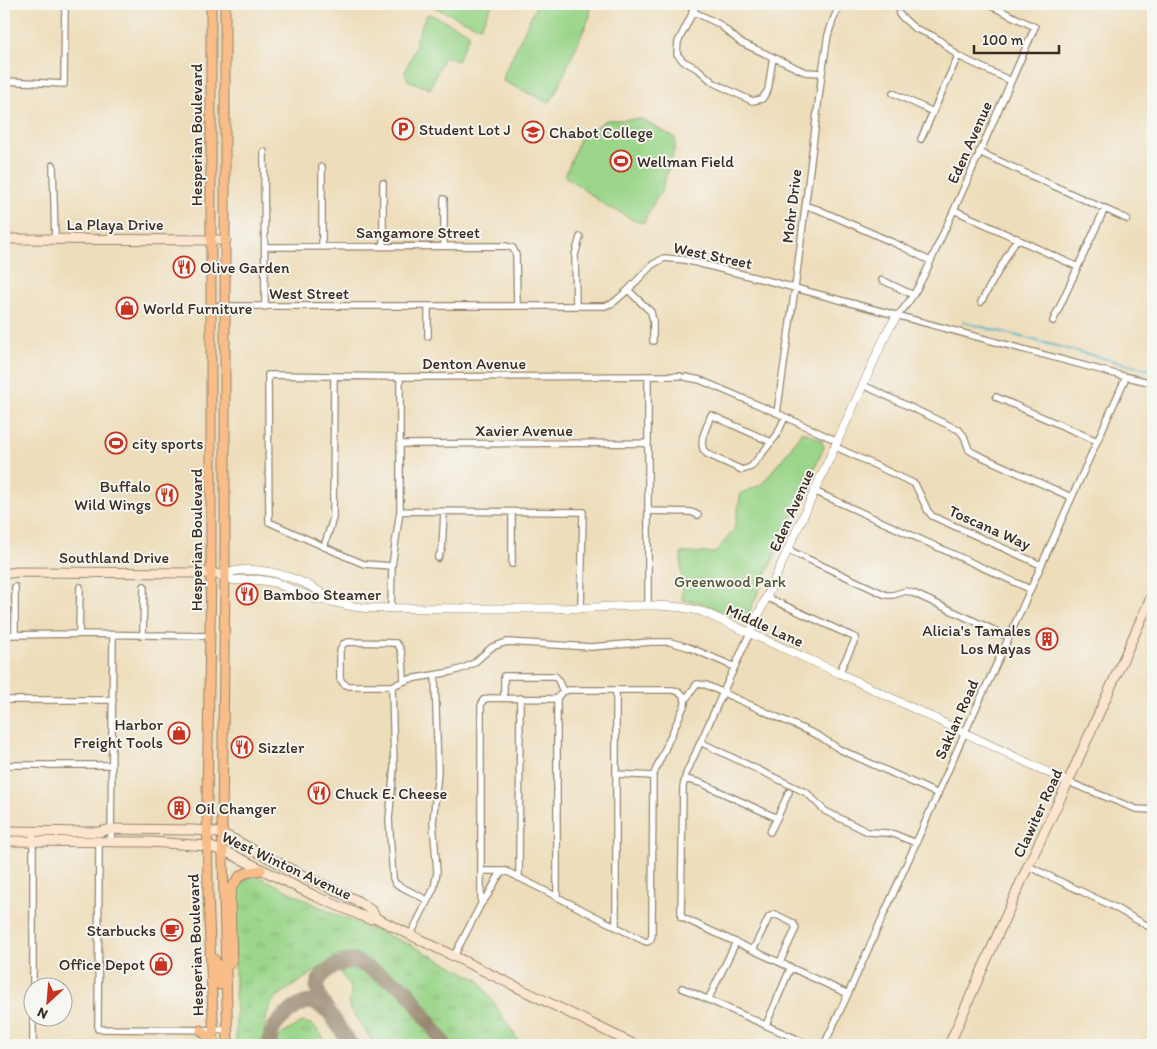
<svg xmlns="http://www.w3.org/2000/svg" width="1157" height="1049" font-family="Itim,sans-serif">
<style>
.grass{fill:url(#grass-tufts);stroke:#6a8054}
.park{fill:#9ad589;stroke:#6a8054}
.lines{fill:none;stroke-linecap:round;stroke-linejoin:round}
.stream{stroke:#4cb4cb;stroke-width:2}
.taxiway{stroke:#94846c;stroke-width:15}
.minor-casing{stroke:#94846c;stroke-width:8}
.tertiary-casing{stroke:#94846c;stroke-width:9}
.secondary-casing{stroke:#94846c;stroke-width:11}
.primary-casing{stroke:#94846c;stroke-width:11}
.minor{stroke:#fff;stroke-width:5.5}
.tertiary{stroke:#fff;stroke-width:8}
.secondary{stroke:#fce5cf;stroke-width:9}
.primary{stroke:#f8bd88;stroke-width:9}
.labels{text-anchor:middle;stroke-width:4;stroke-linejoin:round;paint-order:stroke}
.poi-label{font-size:16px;fill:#3b2a1e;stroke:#f6f6f2;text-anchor:start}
.street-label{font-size:16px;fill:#3b2a1e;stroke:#f6f6f2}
.park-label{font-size:16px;fill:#535539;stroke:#f6f6f2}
</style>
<defs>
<pattern id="grass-tufts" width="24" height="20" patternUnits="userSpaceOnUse" patternTransform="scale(1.25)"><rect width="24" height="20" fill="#9ad589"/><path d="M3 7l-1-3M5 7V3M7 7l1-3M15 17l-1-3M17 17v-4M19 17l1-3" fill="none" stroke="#86b776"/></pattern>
</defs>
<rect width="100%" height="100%" fill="#f6f6f2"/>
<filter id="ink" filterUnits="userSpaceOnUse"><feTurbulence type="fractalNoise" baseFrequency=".02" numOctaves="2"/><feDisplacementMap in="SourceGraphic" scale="10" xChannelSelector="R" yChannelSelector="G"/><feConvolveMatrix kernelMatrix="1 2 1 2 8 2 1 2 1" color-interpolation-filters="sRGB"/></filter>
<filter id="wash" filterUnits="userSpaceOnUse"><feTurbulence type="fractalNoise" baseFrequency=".0096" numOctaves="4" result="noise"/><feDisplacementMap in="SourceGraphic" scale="20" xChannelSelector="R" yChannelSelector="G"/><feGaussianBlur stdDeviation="1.12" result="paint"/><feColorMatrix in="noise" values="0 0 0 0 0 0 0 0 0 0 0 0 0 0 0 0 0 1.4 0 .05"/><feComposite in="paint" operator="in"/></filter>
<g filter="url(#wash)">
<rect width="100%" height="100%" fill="#eeddba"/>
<!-- grass -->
<path class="grass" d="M254,875L260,877L332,913L409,944L479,980L521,1045H452L413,987L409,984L361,956L354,954H348L337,956L275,998C265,1011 265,1030 262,1045H236L234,899C235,889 237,884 246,879V877Z
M349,966L357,967L404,993L439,1045H375L350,1009C348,1001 351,999 351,992C350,985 345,979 341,973L346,968Z
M302,1022C315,1022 321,1035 328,1045H276L279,1037L281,1035Z"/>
<!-- park -->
<path class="park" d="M427,4H492L481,26L479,27Z
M537,4H590V16L553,98L549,103L503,81L505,72Z
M429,14L468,32L469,35L458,60L456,61L444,56L430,89L408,80L405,72L417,44L415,41L426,16Z
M641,119L675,138V147L661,192L654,202L644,222C632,224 622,210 609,208L565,176L579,140L606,120Z
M802,431L821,440L824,447L746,619L743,620L738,619L702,603L682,600L681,553H715L734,530L741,493L761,485L787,453Z"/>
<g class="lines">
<!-- stream -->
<path class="stream" d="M963,322L1153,371"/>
<!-- taxiway -->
<path class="taxiway" d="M270,1045C270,1040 270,1035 273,1030C277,1020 299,1002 310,1002C316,1003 322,1007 327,1011
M351,1045L321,1000L319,995L317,986L319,980L324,973L335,966L346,962L351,961L357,962L406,989L445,1045"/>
</g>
</g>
<g filter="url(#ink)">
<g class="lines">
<!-- minor casing -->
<g class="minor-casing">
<path id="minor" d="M697,4L678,42L677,54L683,61L698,69L714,83L752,101L762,99L768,90L773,57
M692,11L719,24L740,42L805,72L822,73
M899,14L914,28L933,36L942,42L958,56L1011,81
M4,81L64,84L65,4
M893,93L933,112
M921,139L958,56
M264,152L265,307
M979,152L1127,219
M53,165L55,239
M444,199V246
M805,206L817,209L903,247L930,261
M954,210L1078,267
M322,246V167
M383,246V183
M265,247L505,246L513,248L516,255L517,306
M882,280L913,295
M628,290L651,312L653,321V341
M981,302L1017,238
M211,306H605L613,303L628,290L652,265L664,258L685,260L769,281L1119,375L1153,383
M576,306L575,255L580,237
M428,307V336
M897,316C921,291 933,254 948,223C978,158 1006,92 1035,27L987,4
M1053,321L1105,208
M685,377L700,380L777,413L837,441
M863,385L959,430L964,436L969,450L976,454L1071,497
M996,397L1097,441
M777,413L795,288L822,73L828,35L833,20L840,4
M771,442L711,415L703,436L702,443L703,449L707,454L742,470L751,467L777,435L785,417
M400,444L648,443
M834,446L915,484L928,511L932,516L1041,565
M814,491L1030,589
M400,511L583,512L581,608
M648,511L691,512L698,515
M324,547L333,518L334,376
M788,550L886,595H893L906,591L913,593L1009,637
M438,558L442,549L444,512
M512,564V512
M392,566L364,564L347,557L269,522L268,375L400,377L680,376
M766,597L856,638L839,673
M648,606V376
M391,608L392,566L400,511V377
M750,633L686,774L683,787L681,917L848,994
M15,634V587
M79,634L80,587
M4,635L79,634L210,636
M143,635L144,586
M404,681C403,669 405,651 396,643L348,642L343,644L340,651V679L344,684L349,686H392L410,679L451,672L464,668L474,663L492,647L507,642L591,647L651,642H670L688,647L735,667
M392,686L394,767L389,819L393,878L395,883L398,885L427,900
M616,690V927
M504,698V676H555L557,678L563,691
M557,699V897
M4,700H113
M685,700L697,684L706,685L819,736L839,749L938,794
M700,742L807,793L825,811L868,832L887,833L894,834L916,843
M4,765H112
M616,774L653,776
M685,779L701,783L777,818L789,792
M1068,782L1136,809L1153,810
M33,832V986
M770,832L777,818
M99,840L98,1029L227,1030
M111,842L113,635
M1028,866L1112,906L1153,929
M519,878L520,698
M481,904V706L483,700L489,698L557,699C560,693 563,691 569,690H672C680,691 686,695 685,704L653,776L652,932C652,936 652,940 647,942L644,941L506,871H482
M411,934L434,888L437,872L433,822L438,772L435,676
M753,950L769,917L775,914L793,923L796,928L780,962
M454,956L481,904L488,895L498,877L502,873L506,871
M682,988L808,1044
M708,1000L736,942
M33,1016V1045
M766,1025L791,967
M824,1045L848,994L916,843L965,732L1009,637L1126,377"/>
</g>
<!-- tertiary casing -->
<g class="tertiary-casing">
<path id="tertiary" d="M225,576L233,580H261L273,582L316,599L334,602L351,606L365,608C437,608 509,609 582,608C620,607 666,601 703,612L839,673L1068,782
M225,576C228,574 232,571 236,571C239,570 244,570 247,570C278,570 308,582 332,600
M750,633L888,330L897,316"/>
</g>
<!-- secondary casing -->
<g class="secondary-casing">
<path id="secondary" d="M4,239L226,240
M4,574L17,572L202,573H211L225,576
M4,831L99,832L111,829L194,830L207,831L223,834L294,871L356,900L372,911L376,918L635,1045
M4,841L151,842L208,846L231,854L315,896L369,919L376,918
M949,1045L1028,866L1068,782L1153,593"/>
</g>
<!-- primary casing -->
<g class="primary-casing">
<path id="primary" d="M211,4V573L207,800L208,892L214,1045
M225,4V576L222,823L228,1045
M210,955C221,965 219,971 220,985
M226,967L232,961L230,899L232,887L240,876L246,873L261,870
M201,1030L206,1035L211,1045"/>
</g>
<!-- minor -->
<use href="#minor" class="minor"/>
<!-- tertiary -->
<use href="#tertiary" class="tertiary"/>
<!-- secondary -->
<use href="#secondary" class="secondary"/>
<!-- primary -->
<use href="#primary" class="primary"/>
</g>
</g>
<!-- icons -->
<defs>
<g id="parking-ring" transform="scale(1.125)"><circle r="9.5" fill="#f6f6f2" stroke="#c8321e" stroke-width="1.5"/><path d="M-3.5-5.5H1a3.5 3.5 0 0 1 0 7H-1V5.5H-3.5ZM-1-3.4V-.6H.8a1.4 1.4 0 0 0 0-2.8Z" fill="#c8321e"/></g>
<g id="university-ring" transform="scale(1.125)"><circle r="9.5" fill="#f6f6f2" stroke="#c8321e" stroke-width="1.5"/><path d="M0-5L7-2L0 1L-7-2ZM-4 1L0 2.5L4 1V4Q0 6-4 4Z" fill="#c8321e"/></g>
<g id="stadium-ring" transform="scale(1.125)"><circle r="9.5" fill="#f6f6f2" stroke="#c8321e" stroke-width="1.5"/><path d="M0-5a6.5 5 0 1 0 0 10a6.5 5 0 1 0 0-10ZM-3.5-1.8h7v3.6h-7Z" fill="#c8321e"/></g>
<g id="restaurant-ring" transform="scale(1.125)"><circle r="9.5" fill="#f6f6f2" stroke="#c8321e" stroke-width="1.5"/><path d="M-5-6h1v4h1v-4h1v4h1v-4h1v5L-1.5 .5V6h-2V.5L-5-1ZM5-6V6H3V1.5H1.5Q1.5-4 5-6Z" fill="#c8321e"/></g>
<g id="shop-ring" transform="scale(1.125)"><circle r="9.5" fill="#f6f6f2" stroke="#c8321e" stroke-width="1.5"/><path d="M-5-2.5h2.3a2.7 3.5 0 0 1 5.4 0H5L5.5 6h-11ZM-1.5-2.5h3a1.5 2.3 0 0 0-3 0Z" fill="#c8321e"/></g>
<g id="building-ring" transform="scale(1.125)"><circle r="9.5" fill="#f6f6f2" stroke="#c8321e" stroke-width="1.5"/><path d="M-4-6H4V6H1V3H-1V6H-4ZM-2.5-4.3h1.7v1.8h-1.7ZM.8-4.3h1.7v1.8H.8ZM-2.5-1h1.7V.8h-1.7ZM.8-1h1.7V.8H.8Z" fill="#c8321e"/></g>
<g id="cafe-ring" transform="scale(1.125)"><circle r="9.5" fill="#f6f6f2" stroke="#c8321e" stroke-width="1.5"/><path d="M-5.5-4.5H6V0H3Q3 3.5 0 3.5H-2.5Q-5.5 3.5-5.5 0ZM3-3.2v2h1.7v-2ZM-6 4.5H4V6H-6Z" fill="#c8321e"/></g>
</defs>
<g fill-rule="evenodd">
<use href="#parking-ring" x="403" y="129"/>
<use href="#university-ring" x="533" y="132"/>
<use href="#stadium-ring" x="621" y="161"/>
<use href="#restaurant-ring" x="184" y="267"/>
<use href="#shop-ring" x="127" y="308"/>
<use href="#stadium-ring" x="116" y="443"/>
<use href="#restaurant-ring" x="167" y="495"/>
<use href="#restaurant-ring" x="247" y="594"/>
<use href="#building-ring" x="1047" y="639"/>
<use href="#shop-ring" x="179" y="733"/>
<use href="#restaurant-ring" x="242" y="747"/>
<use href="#restaurant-ring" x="319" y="793"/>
<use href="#building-ring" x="179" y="808"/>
<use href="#cafe-ring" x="172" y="930"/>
<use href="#shop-ring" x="161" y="964"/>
</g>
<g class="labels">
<!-- poi labels -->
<g class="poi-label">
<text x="419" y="135">Student Lot J</text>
<text x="549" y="138">Chabot College</text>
<text x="637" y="167">Wellman Field</text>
<text x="200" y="273">Olive Garden</text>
<text x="143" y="314">World Furniture</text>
<text x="132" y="449">city sports</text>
<text x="151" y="492" text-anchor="end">Buffalo<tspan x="151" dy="18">Wild Wings</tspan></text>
<text x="263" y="600">Bamboo Steamer</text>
<text x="1031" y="636" text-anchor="end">Alicia's Tamales<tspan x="1031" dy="18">Los Mayas</tspan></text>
<text x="163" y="730" text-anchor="end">Harbor<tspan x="163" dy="18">Freight Tools</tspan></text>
<text x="258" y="753">Sizzler</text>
<text x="335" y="799">Chuck E. Cheese</text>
<text x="195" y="814">Oil Changer</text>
<text x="156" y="936" text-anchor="end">Starbucks</text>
<text x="145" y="970" text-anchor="end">Office Depot</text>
</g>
<!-- street labels -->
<g class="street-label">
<text transform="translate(196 135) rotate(-90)" y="6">Hesperian Boulevard</text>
<text transform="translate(969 142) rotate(-66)" y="6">Eden Avenue</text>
<text transform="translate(791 206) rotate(-83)" y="6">Mohr Drive</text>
<text x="115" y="230">La Playa Drive</text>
<text x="418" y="238">Sangamore Street</text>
<text transform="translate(713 255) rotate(12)" y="6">West Street</text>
<text x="309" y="299">West Street</text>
<text x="474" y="369">Denton Avenue</text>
<text x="524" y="436">Xavier Avenue</text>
<text transform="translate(791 510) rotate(-66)" y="6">Eden Avenue</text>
<text transform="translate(990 527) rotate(24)" y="6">Toscana Way</text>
<text transform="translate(196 540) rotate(-90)" y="6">Hesperian Boulevard</text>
<text x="114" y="563">Southland Drive</text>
<text transform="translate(765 625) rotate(24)" y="6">Middle Lane</text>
<text transform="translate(956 719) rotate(-66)" y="6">Saklan Road</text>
<text transform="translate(1037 813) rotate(-65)" y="6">Clawiter Road</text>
<text transform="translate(287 865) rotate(25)" y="6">West Winton Avenue</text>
<text transform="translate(195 945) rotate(-92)" y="6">Hesperian Boulevard</text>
</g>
<!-- park labels -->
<g class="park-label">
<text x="730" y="587">Greenwood Park</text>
</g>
</g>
<!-- margin -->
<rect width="1157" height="1049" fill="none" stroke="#f6f6f2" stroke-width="20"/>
<!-- north arrow -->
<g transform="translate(48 1002) rotate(206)"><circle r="24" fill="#f6f6f2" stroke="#aba49d"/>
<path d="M0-4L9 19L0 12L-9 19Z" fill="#c8321e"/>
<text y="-8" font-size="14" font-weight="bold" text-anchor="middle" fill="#3b2a1e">N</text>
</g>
<!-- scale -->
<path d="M974 45v8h85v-8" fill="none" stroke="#3b2a1e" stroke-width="2.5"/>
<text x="982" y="45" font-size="15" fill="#3b2a1e" stroke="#f6f6f2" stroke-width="4" paint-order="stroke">100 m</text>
</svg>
